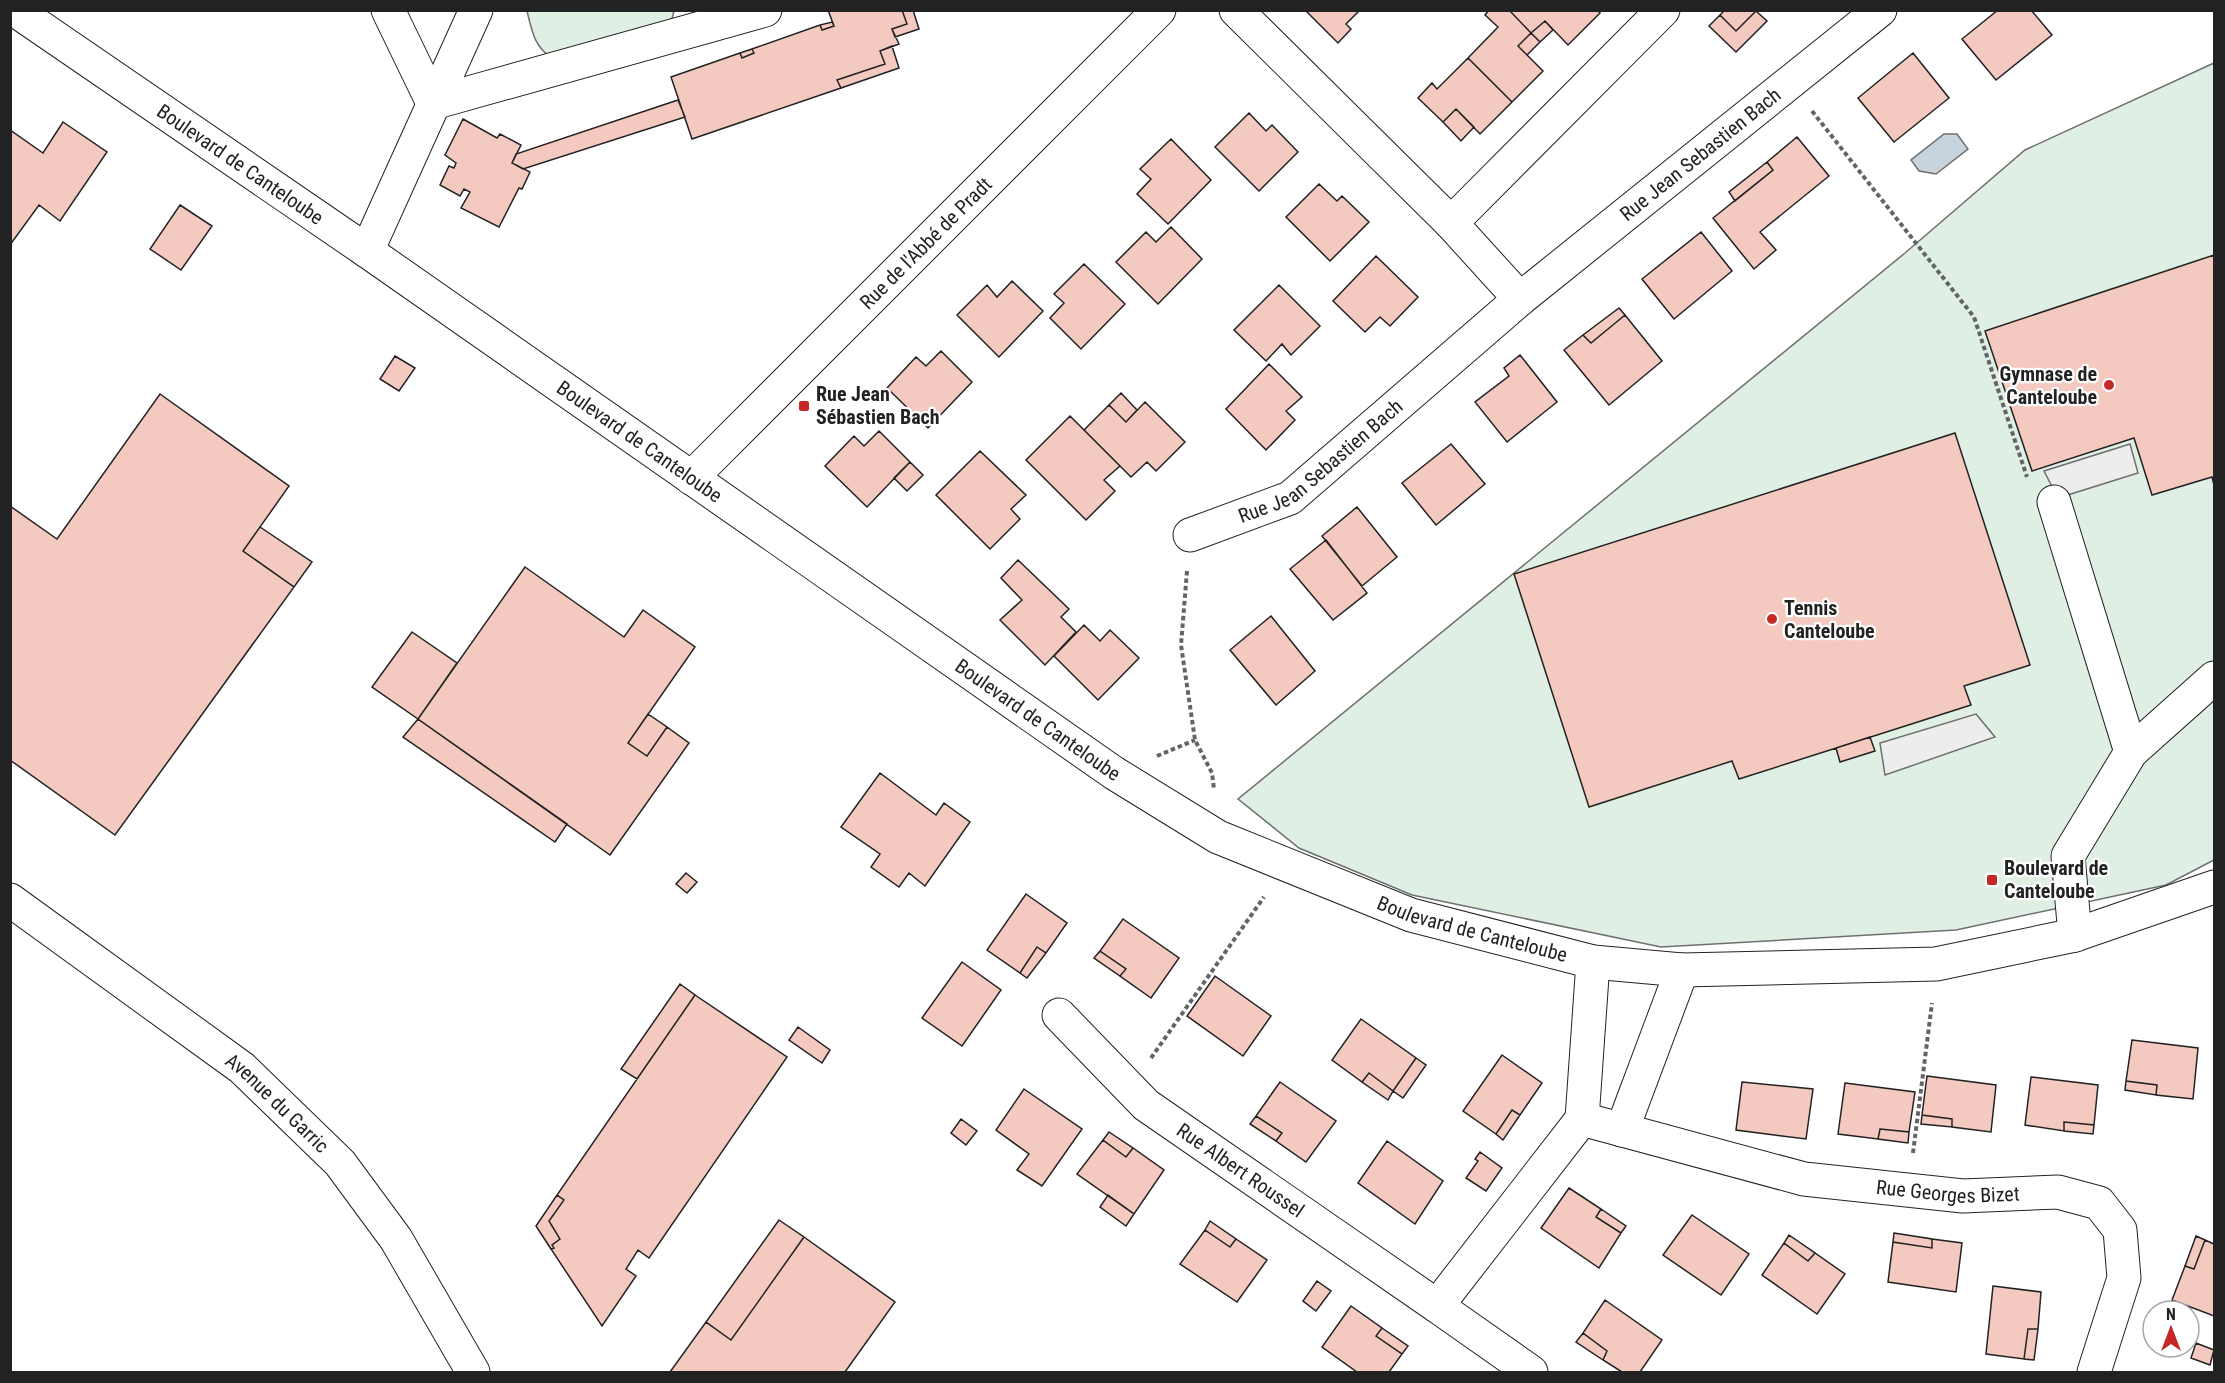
<svg xmlns="http://www.w3.org/2000/svg" width="2225" height="1383" font-family="'Roboto Condensed',sans-serif">
<style>
.green{fill:#e0efe3;stroke:#6f6f6f;stroke-width:1.5}
.parking{fill:#ededed;stroke:#6f6f6f;stroke-width:1.5}
.water{fill:#c7d3dd;stroke:#6f6f6f;stroke-width:1.5}
.building{fill:#f3c9c0;stroke:#222;stroke-width:1.5}
.lines{fill:none;stroke-linecap:round;stroke-linejoin:round}
.minor-casing{stroke:#222;stroke-width:35}
.path{stroke:#646464;stroke-width:4;stroke-dasharray:4.5 3;stroke-linecap:butt}
.minor{stroke:#fff;stroke-width:33}
.poi-dot{fill:#c62828;stroke:#fff;stroke-width:2}
.labels{text-anchor:middle;stroke-width:4.5;stroke-linejoin:round;paint-order:stroke}
.street-label{font-size:20px;fill:#222;stroke:#fff}
.poi-label{font-size:20px;font-weight:bold;fill:#222;stroke:#fff;text-anchor:start}
</style>
<rect width="100%" height="100%" fill="#fff"/>
<!-- green -->
<path class="green" d="M527,11L674,10V11L671,23L553,59C534,47 532,31 527,11Z
M2214,63V860L2166,885L1956,930L1661,947L1412,895L1299,848L1238,799L1905,253L2025,150Z"/>
<!-- parking -->
<path class="parking" d="M2130,444L2138,473L2058,498L2044,471Z
M1976,714L1995,737L1885,775L1880,743Z"/>
<!-- water -->
<path class="water" d="M1944,134H1957L1968,149L1936,174L1919,171L1911,160Z"/>
<!-- building -->
<path class="building" d="M828,10H902L907,24L892,29L899,44L880,51L885,64L837,80L841,88L692,139L671,77L740,53L742,58L754,53L752,49L820,25L822,30L834,26Z
M902,10H913L919,29L895,37L892,29L907,24Z
M1305,10H1360L1346,24L1351,29L1338,43Z
M1489,10H1509L1531,33L1518,46L1543,71L1512,102L1468,58L1498,27L1485,15Z
M1509,10H1597L1600,13L1568,45L1545,21L1531,33Z
M1725,10H1756V11L1736,31L1720,15Z
M1998,10H2031L2052,35L1996,80L1962,39Z
M1756,11L1767,21L1736,52L1709,26L1720,15L1736,31Z
M1545,21L1553,30L1540,42L1531,33Z
M832,22L834,26L822,30L820,25Z
M1531,33L1540,42L1527,55L1518,46Z
M892,46L899,68L841,88L837,80L885,64L880,51Z
M752,49L754,53L742,58L740,53Z
M1913,53L1949,98L1894,142L1858,98Z
M1468,58L1512,102L1480,134L1456,109L1443,122L1418,98L1432,83L1437,89Z
M678,100L685,117L523,169L512,163L516,154Z
M1456,109L1474,127L1461,141L1443,122Z
M1249,113L1266,131L1272,125L1298,152L1259,191L1215,147Z
M463,119L497,138L500,134L521,145L512,163L530,172L522,189L519,188L499,227L461,208L470,192L464,189L460,196L440,185L449,166L454,168L456,163L445,155Z
M63,122L107,152L60,221L39,205L10,245V130L43,153Z
M1797,137L1829,176L1760,232L1776,250L1754,269L1713,218L1773,170L1767,162Z
M1171,139L1211,180L1168,224L1137,194L1151,179L1140,169Z
M1767,162L1773,170L1735,201L1729,192Z
M1319,184L1337,201L1342,196L1369,222L1330,261L1286,217Z
M180,205L212,226L181,270L150,249Z
M1171,227L1202,259L1158,304L1116,262L1146,232L1156,242Z
M1701,232L1732,271L1674,319L1642,279Z
M2214,255V485L2212,477L2152,495L2134,438L2032,471L1985,331Z
M1376,256L1418,297L1390,326L1380,317L1365,332L1333,301Z
M1084,264L1125,304L1081,349L1050,318L1064,303L1054,294Z
M1012,281L1043,311L999,357L957,315L987,285L997,297Z
M1279,285L1320,326L1291,355L1282,344L1266,361L1234,330Z
M1619,308L1625,315L1591,343L1583,335Z
M1625,315L1662,361L1609,405L1564,350L1583,335L1591,343Z
M941,351L972,382L928,428L887,388L916,357L926,366Z
M1520,355L1557,402L1507,442L1475,402L1509,376L1504,368Z
M395,356L415,368L399,391L380,379Z
M1269,364L1302,397L1286,411L1295,420L1266,450L1226,409Z
M1121,393L1137,410L1126,422L1109,405Z
M160,394L289,486L243,551L294,587L115,835L10,760V506L57,539Z
M1145,402L1185,442L1156,471L1147,462L1131,477L1084,430L1109,405L1126,422Z
M1070,416L1120,466L1104,480L1115,491L1086,520L1026,460Z
M879,431L910,462L867,507L825,466L854,436L864,446Z
M1955,433L2030,665L1964,686L1971,705L1924,720L1739,779L1732,761L1589,807L1514,574Z
M1451,444L1485,484L1436,525L1402,483Z
M980,451L1026,495L1011,509L1020,519L990,549L936,495Z
M910,462L923,475L907,491L894,478Z
M1357,507L1397,557L1362,586L1322,536Z
M260,527L312,562L294,587L243,551Z
M1326,540L1367,593L1333,620L1290,569Z
M1018,560L1069,609L1061,617L1076,632L1045,665L1000,620L1022,600L1001,578Z
M525,567L624,637L643,610L695,647L628,743L647,756L667,727L689,743L610,855L418,719Z
M1271,616L1315,671L1276,705L1230,650Z
M1084,625L1100,641L1110,630L1139,658L1098,700L1054,656Z
M412,632L457,663L418,719L372,687Z
M648,714L667,727L647,756L628,743Z
M418,719L567,824L555,842L403,737Z
M1870,737L1875,751L1840,762L1836,748Z
M880,773L936,815L944,803L970,822L925,886L909,873L899,887L871,867L880,854L841,827Z
M686,873L697,882L687,893L676,884Z
M1026,894L1067,923L1046,953L1037,947L1020,973L987,950Z
M1123,919L1179,958L1151,998L1120,976L1126,969L1100,951Z
M1037,947L1046,953L1027,978L1020,973Z
M1100,951L1126,969L1120,976L1094,958Z
M962,962L1001,990L962,1046L922,1018Z
M1215,976L1271,1016L1243,1056L1187,1016Z
M680,984L695,995L637,1079L621,1069Z
M695,995L787,1057L649,1258L638,1250L626,1269L636,1276L602,1326L551,1249L554,1248L552,1245L560,1239L549,1221L564,1200L557,1195Z
M1361,1019L1416,1058L1393,1091L1369,1073L1362,1082L1332,1060Z
M798,1027L830,1050L822,1063L789,1040Z
M2132,1040L2198,1048L2193,1099L2156,1095L2157,1085L2126,1081Z
M1502,1055L1542,1083L1520,1115L1512,1110L1496,1134L1463,1111Z
M1416,1058L1426,1065L1403,1098L1393,1091Z
M1369,1073L1393,1091L1388,1100L1362,1082Z
M1927,1076L1996,1085L1991,1132L1952,1127V1119L1922,1115Z
M2031,1077L2098,1085L2094,1125L2064,1122V1131L2025,1125Z
M2126,1081L2157,1085L2156,1095L2125,1090Z
M1280,1082L1336,1121L1306,1162L1276,1141L1282,1133L1256,1116Z
M1742,1082L1813,1089L1806,1139L1736,1130Z
M1845,1083L1915,1092L1909,1132L1880,1129L1878,1139L1838,1134Z
M1024,1089L1082,1129L1042,1186L1017,1170L1029,1154L996,1130Z
M1512,1110L1520,1115L1503,1140L1496,1134Z
M1922,1115L1952,1119V1127L1921,1124Z
M1256,1116L1282,1133L1276,1141L1250,1124Z
M961,1119L977,1131L966,1145L951,1133Z
M2064,1122L2094,1125L2093,1134L2064,1131Z
M1880,1129L1909,1132L1908,1143L1878,1139Z
M1109,1132L1133,1148L1126,1157L1103,1140Z
M1103,1140L1126,1157L1133,1148L1164,1170L1134,1214L1077,1174Z
M1387,1141L1443,1181L1415,1224L1358,1183Z
M1480,1152L1502,1168L1486,1191L1466,1178L1478,1161L1475,1159Z
M1569,1188L1601,1209L1596,1217L1621,1233L1599,1268L1541,1228Z
M557,1195L564,1200L549,1221L560,1239L552,1245L554,1248L551,1249L536,1226Z
M1108,1195L1134,1214L1126,1226L1100,1207Z
M1601,1209L1626,1226L1621,1233L1596,1217Z
M1692,1215L1749,1254L1721,1295L1663,1255Z
M779,1220L804,1237L731,1340L706,1322Z
M1210,1221L1236,1239L1230,1247L1205,1230Z
M1205,1230L1230,1247L1236,1239L1267,1260L1237,1302L1180,1264Z
M1894,1233L1932,1239V1248L1893,1242Z
M1789,1235L1815,1253L1808,1261L1784,1243Z
M2196,1236L2205,1240L2194,1269L2185,1266Z
M804,1237L895,1302L845,1372H670L706,1322L731,1340Z
M1932,1239L1962,1243L1956,1292L1888,1282L1893,1242L1932,1248Z
M2205,1240L2214,1244V1316L2172,1300L2185,1266L2194,1269Z
M1784,1243L1808,1261L1815,1253L1845,1274L1817,1314L1762,1275Z
M1317,1281L1331,1291L1316,1311L1303,1301Z
M1993,1286L2041,1292L2038,1329H2028L2024,1359L1986,1354Z
M1605,1300L1662,1340L1640,1372H1622L1603,1360L1607,1351L1583,1333Z
M1351,1306L1382,1328L1376,1336L1402,1354L1389,1372H1357L1322,1347Z
M1382,1328L1408,1346L1402,1354L1376,1336Z
M2028,1329H2038L2034,1360L2024,1359Z
M1583,1333L1607,1351L1603,1360L1576,1342Z
M2196,1343L2214,1350L2210,1365L2191,1358Z"/>
<g class="lines">
<!-- minor casing -->
<g class="minor-casing">
<g id="minor">
<path id="s1" d="M15,10L367,251L1114,773L1218,837L1411,915L1593,962L1682,970L1936,964L2075,935L2214,887"/>
<path d="M388,10L433,103L765,10"/>
<path d="M1236,10L1451,223L1520,299"/>
<path d="M1451,223L1663,10"/>
<path d="M367,251L476,10"/>
<path id="s2" d="M691,478L1159,10"/>
<path d="M2054,502L2131,752"/>
<path id="s3" d="M1190,535L1290,498L1520,299L1880,10"/>
<path id="s4" d="M10,900L242,1068L340,1163L396,1239L473,1372"/>
<path d="M2075,935L2068,856L2131,752L2214,678"/>
<path id="s5" d="M1059,1015L1146,1105L1437,1306L1582,1119L1804,1179L1963,1196L2058,1192L2099,1203L2120,1230L2124,1278L2094,1372"/>
<path d="M1582,1119L1593,962"/>
<path d="M1622,1130L1682,970"/>
<path d="M1437,1306L1531,1372"/>
</g>
</g>
<!-- path -->
<path class="path" d="M1812,111L1974,317L2027,477
M1187,571L1181,645L1195,740L1212,773L1214,789
M1157,756L1195,740
M1151,1058L1264,897
M1913,1153L1932,1003"/>
<!-- minor -->
<use href="#minor" class="minor"/>
</g>
<!-- markers -->
<g class="poi-dot">
<circle cx="2109" cy="385" r="6"/>
<rect x="798" y="400" width="12" height="12" rx="3"/>
<circle cx="1772" cy="619" r="6"/>
<rect x="1986" y="874" width="12" height="12" rx="3"/>
</g>
<g class="labels">
<!-- street labels -->
<g class="street-label">
<text dy="7" stroke="none"><textPath href="#s3" startOffset="642">Rue Jean Sebastien Bach</textPath></text>
<text dy="7" stroke="none"><textPath href="#s1" startOffset="273">Boulevard de Canteloube</textPath></text>
<text dy="7" stroke="none"><textPath href="#s2" startOffset="332">Rue de l'Abbé de Pradt</textPath></text>
<text dy="7" stroke="none"><textPath href="#s1" startOffset="759">Boulevard de Canteloube</textPath></text>
<text dy="7" stroke="none"><textPath href="#s3" startOffset="152">Rue Jean Sebastien Bach</textPath></text>
<text dy="7" stroke="none"><textPath href="#s1" startOffset="1245">Boulevard de Canteloube</textPath></text>
<text dy="7" stroke="none"><textPath href="#s1" startOffset="1731">Boulevard de Canteloube</textPath></text>
<text dy="7" stroke="none"><textPath href="#s4" startOffset="336">Avenue du Garric</textPath></text>
<text dy="7" stroke="none"><textPath href="#s5" startOffset="240">Rue Albert Roussel</textPath></text>
<text dy="7" stroke="none"><textPath href="#s5" startOffset="1090">Rue Georges Bizet</textPath></text>
</g>
<!-- poi labels -->
<g class="poi-label">
<text x="2097" y="381" text-anchor="end">Gymnase de<tspan x="2097" dy="23">Canteloube</tspan></text>
<text x="816" y="401">Rue Jean<tspan x="816" dy="23">Sébastien Bach</tspan></text>
<text x="1784" y="615">Tennis<tspan x="1784" dy="23">Canteloube</tspan></text>
<text x="2004" y="875">Boulevard de<tspan x="2004" dy="23">Canteloube</tspan></text>
</g>
</g>
<!-- border -->
<rect width="2225" height="1383" fill="none" stroke="#222222" stroke-width="24"/>
<!-- north arrow -->
<g transform="translate(2171 1329)"><circle r="28" fill="#ffffff" stroke="#a7a7a7" stroke-width="1.5"/>
<path d="M0-4.5L10 22L0 15L-10 22Z" fill="#c62828"/>
<text y="-9" font-size="16" font-weight="bold" text-anchor="middle" fill="#222222">N</text>
</g>
</svg>
